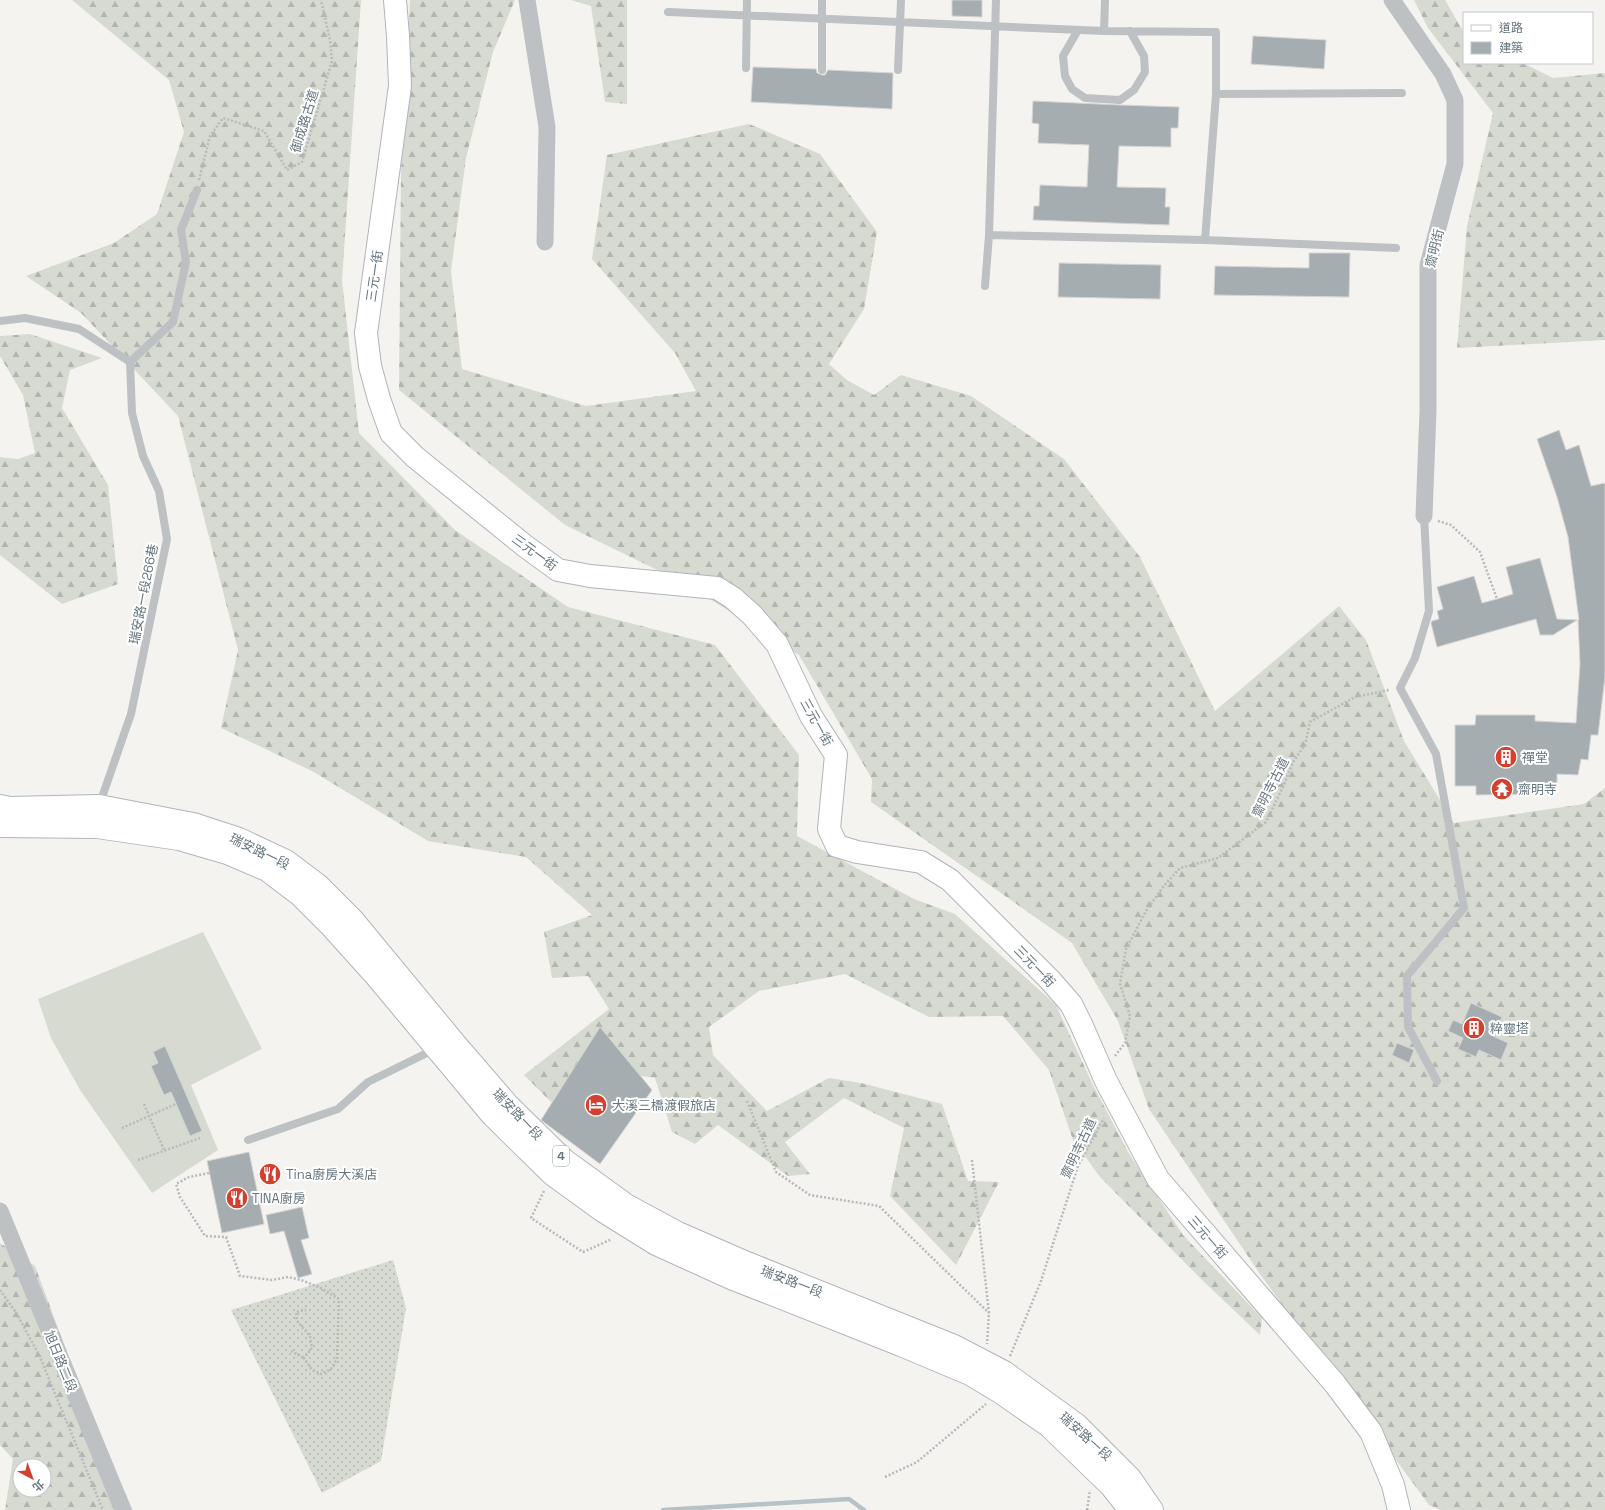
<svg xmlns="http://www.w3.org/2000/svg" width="1605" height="1510" font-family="'Space Grotesk','Noto Sans TC',sans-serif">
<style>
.grass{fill:#d6dad1}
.forest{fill:url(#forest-firs);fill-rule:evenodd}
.garden{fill:url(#garden-dots)}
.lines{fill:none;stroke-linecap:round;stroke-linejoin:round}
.stream{stroke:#b6c2c5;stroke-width:4.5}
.building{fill:#a5adb0;stroke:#d5d4d3}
.secondary-casing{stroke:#b0b5b8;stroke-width:24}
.primary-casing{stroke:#b1b5b8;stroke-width:24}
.path{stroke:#b7babc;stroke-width:2.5;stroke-dasharray:2 2;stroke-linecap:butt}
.lane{stroke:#bdc1c4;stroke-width:8}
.street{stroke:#bdc1c4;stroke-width:17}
.secondary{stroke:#fff;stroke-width:22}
.primary{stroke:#fff;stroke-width:22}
.labels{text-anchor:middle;stroke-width:4;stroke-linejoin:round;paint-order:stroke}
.shield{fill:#fff;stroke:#939fa5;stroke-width:1}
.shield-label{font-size:12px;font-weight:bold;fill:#65767e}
.street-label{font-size:13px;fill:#65767e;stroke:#fff}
.poi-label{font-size:13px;fill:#65767e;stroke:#fff;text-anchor:start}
</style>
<defs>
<pattern id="forest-firs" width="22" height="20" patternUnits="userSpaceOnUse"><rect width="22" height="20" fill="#d6dad1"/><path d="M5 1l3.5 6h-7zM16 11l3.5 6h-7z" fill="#b1b5af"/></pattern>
<pattern id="garden-dots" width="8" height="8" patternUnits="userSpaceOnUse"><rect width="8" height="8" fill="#d6dad1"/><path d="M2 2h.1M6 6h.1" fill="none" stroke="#b1b5af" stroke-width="1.8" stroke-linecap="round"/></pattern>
</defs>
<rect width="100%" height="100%" fill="#f4f3f0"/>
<!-- grass -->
<path class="grass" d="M203,932L262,1049L191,1085L218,1150L152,1193L80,1090L51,1038L38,999Z"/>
<!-- forest -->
<path class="forest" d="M72,0H361L342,280L359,433L455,530L568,607L715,645L799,755L797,836L914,899L955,914L1056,1005L1092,1083L1128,1152L1183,1235L1262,1318L1260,1335L1201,1279L1100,1177L1073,1140L1049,1070L1003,1016L929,1017L845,974L759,991L709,1027L713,1055L767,1111L829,1078L861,1083L942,1104L968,1181L999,1182L956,1265L890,1196L904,1128L844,1098L785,1142L810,1174L788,1176L718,1125L695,1144L672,1132L655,1078L635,1075L586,1137L524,1075L609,1009L588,976L552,978L544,932L592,915L526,857L428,841L312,771L221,728L238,650L178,416L81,313L26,276L114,243L157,214L184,132L169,80Z
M410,0H515L493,52L466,158L451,271L462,369L586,406L696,391L675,353L592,259L607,155L749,124L820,154L877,232L864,309L829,364L847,380L874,395L901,375L971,396L1064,459L1140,557L1215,711L1339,606L1366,640L1404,741L1454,823L1584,804L1605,788V1510H1441L1429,1505L1260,1274L1149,1109L1118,1021L1072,943L871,802L872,779L799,655L686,584L565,525L399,390L401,172Z
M571,0H627V104L605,102L591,6Z
M1414,0H1445L1464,33V63H1523L1553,78L1605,73V340L1457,348L1467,226L1493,113L1428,28Z
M30,334L102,358L70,370L62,408L108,485L118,584L62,604L0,555V457L18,459L35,453L23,395L0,356V336Z
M0,1243L35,1266L97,1433L133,1510H5L13,1459L0,1445ZM20,1466H44V1490H20Z"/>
<!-- garden -->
<path class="garden" d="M393,1260L406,1308L381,1461L322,1493L231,1310Z"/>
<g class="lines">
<!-- stream -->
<path class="stream" d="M663,1510L849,1499L864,1510"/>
</g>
<!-- building -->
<path class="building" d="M952,0H982V17L952,16Z
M1253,36L1326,40L1324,69L1251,64Z
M753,67L816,69L817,73L822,75H825L828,70L893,73L892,109L751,102Z
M1033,101L1120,105L1179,107L1178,128H1171V147L1119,146L1117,187L1166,188L1165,207H1170L1169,225L1033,220L1034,206H1039L1040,185L1087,187L1089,145L1038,143L1039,124L1032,123Z
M1309,253H1350L1349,297L1214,295L1215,266L1309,268Z
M1059,263L1161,265L1160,299L1058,297Z
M1559,430L1566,450L1579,445L1591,486L1605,483V677L1598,735H1591L1588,760L1581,759L1578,775L1557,774V783L1538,785V794L1476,795V786H1455V725H1475L1476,715H1535V721L1576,723L1580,664L1578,620H1579L1568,537L1557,497L1537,439Z
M1540,558L1557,619L1577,620L1553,635H1540L1536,619L1437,647L1431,623L1432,621L1439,619L1437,611L1443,609L1437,587L1474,576L1482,603L1497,599L1513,594L1506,567Z
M1471,1003L1502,1017L1493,1036L1508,1043L1501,1060L1479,1050L1476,1057L1458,1049L1463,1038L1448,1031L1453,1020L1462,1024Z
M600,1027L652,1090L600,1164L541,1120Z
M1397,1043L1414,1050L1409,1063L1392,1055Z
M165,1046L202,1131L190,1136L171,1092L164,1095L151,1066L158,1063L153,1052Z
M249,1152L264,1224L222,1233L207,1161Z
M302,1207L309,1238L301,1240L312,1274L298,1278L284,1231L270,1234L266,1215Z"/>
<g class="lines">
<!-- secondary casing -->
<g class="secondary-casing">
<path id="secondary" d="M395,0L398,36L400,86L366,333L370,366L379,399L391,433L415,457L525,546L558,570L590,576L717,588L733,598L752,615L777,644L811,716L836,755L829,829L837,846L857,852L921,862L950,880L1050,980L1071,1004L1081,1024L1106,1081L1158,1179L1335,1384L1371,1432L1393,1485L1399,1510"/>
</g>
<!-- primary casing -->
<g class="primary-casing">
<path id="primary" d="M0,806L10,808L99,806L193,824L239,839L286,861L318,885L352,919L457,1046L508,1105L564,1160L626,1205L678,1233L747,1263L954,1346L1004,1372L1077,1425L1130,1478L1152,1510
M0,826L97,827L179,839L227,853L267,870L300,895L330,925L376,976L492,1115L552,1174L603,1211L656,1244L731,1278L901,1345L970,1374L1000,1392L1049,1426L1111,1486L1130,1510"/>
</g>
<!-- path -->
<path class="path" d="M199,180L210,136L223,118L264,131L287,170L302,162L332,61L330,40L321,0
M1438,521L1451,525L1480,552L1497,599
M1115,1056L1125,1043L1130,1016L1120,984L1126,949L1146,911L1163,887L1180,868L1218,858L1266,822L1283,787L1293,762L1305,745L1310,722L1355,697L1389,690
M747,1101L776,1172L810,1195L879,1206L989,1313
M144,1104L164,1150
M122,1128L176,1104
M138,1160L200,1138
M972,1160L989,1313L987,1344
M209,1173L189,1177L176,1184L180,1197L205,1236L226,1237L240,1276L272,1280L288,1277L301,1280L321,1288L339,1299L337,1359L331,1369L321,1374L312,1370L304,1358L312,1348L310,1336L297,1321L296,1312L306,1310
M544,1191L531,1218L583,1252L612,1239
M0,1290L17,1314L40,1357L103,1510
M291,1351L304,1358
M1010,1356L1041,1281L1078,1166L1104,1118
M885,1477L917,1462L986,1404
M1087,1510L1090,1490"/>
<!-- lane -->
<path class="lane" d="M668,12L1104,31L1105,0
M1078,30L1063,56L1065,76L1072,89L1085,98L1120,100L1134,90L1145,72L1144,56L1130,31
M1104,31L1216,32V94L1402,93
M746,68L747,0
M822,70V0
M898,70L901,0
M989,235L996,0
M1205,240L1396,248
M985,286L989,235L1205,240L1216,94
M0,321L25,318L79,329L130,362
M1424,516L1429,611L1415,658L1400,688L1436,754L1464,908L1407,976L1408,1027L1437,1081
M99,806L131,714L167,539L159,491L143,456L132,413L130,362L173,322L186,262L181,230L197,190
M248,1140L338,1109L368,1082L435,1049"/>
<!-- street -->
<path class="street" d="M527,0L547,127L545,242
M1392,0L1443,74L1455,100V164L1428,265V411L1424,516
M0,1211L123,1510"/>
<!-- secondary -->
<use href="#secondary" class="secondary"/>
<!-- primary -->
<use href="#primary" class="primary"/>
</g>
<!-- icons -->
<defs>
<g id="building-disc" transform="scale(1.15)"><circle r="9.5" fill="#d4402f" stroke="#fff"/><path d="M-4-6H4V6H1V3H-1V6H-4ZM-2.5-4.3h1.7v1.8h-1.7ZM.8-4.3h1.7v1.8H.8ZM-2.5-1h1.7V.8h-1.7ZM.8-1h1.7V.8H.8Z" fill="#fff"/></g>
<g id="temple-disc" transform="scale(1.15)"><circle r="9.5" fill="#d4402f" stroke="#fff"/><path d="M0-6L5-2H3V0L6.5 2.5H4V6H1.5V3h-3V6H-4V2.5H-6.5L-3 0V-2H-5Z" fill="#fff"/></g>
<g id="hotel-disc" transform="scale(1.15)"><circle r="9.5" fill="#d4402f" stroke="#fff"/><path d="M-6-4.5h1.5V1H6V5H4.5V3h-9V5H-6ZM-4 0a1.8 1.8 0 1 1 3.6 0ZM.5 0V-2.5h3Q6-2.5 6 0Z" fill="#fff"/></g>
<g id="restaurant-disc" transform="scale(1.15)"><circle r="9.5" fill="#d4402f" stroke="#fff"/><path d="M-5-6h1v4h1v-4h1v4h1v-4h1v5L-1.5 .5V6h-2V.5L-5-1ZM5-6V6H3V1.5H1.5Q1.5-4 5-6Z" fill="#fff"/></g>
</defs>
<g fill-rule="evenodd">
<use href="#building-disc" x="1506" y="757"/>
<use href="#temple-disc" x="1502" y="789"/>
<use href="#building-disc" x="1474" y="1028"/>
<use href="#hotel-disc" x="596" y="1105"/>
<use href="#restaurant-disc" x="270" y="1174"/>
<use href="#restaurant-disc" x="237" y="1198"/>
</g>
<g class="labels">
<!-- shield labels -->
<rect class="shield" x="553" y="1146" width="16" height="20" rx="3"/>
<g class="shield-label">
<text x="561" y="1160">4</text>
</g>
<!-- street labels -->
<g class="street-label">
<text transform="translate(304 121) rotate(-73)" y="5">御成路古道</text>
<text transform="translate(1434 248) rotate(-76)" y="5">齋明街</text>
<text transform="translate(374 276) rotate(-82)" y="5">三元一街</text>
<text transform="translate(535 552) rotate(36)" y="5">三元一街</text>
<text transform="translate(143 594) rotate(-79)" y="5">瑞安路一段266巷</text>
<text transform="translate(817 722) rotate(61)" y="5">三元一街</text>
<text transform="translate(1270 787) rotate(-63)" y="5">齋明寺古道</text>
<text transform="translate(260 851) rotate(26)" y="5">瑞安路一段</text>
<text transform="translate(1035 966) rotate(46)" y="5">三元一街</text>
<text transform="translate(518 1114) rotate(46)" y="5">瑞安路一段</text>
<text transform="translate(1078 1148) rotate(-65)" y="5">齋明寺古道</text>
<text transform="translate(1208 1237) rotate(49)" y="5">三元一街</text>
<text transform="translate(792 1281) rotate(21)" y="5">瑞安路一段</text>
<text transform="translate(61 1361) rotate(68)" y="5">旭日路二段</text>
<text transform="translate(1086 1436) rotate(42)" y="5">瑞安路一段</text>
</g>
<!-- poi labels -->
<g class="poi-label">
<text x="1522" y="762">禪堂</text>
<text x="1518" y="794">齋明寺</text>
<text x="1490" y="1033">粹靈塔</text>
<text x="612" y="1110">大溪三橋渡假旅店</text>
<text x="286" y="1179">Tina廚房大溪店</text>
<text x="252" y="1203">TINA廚房</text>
</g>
</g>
<!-- legend -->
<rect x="1463" y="12" width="130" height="52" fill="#ffffff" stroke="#c1c8cb"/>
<rect x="1471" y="25" width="20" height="6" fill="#ffffff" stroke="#c1c8cb"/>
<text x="1499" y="32" font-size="12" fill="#65767e">道路</text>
<rect x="1471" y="42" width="20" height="12" fill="#a5adb0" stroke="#c1c8cb"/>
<text x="1499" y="52" font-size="12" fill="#65767e">建築</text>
<!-- north arrow -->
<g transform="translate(32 1478) rotate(139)"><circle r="19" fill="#ffffff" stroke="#c1c8cb"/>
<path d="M0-3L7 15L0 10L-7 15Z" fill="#d4402f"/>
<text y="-6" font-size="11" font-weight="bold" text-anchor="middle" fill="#65767e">北</text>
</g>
</svg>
